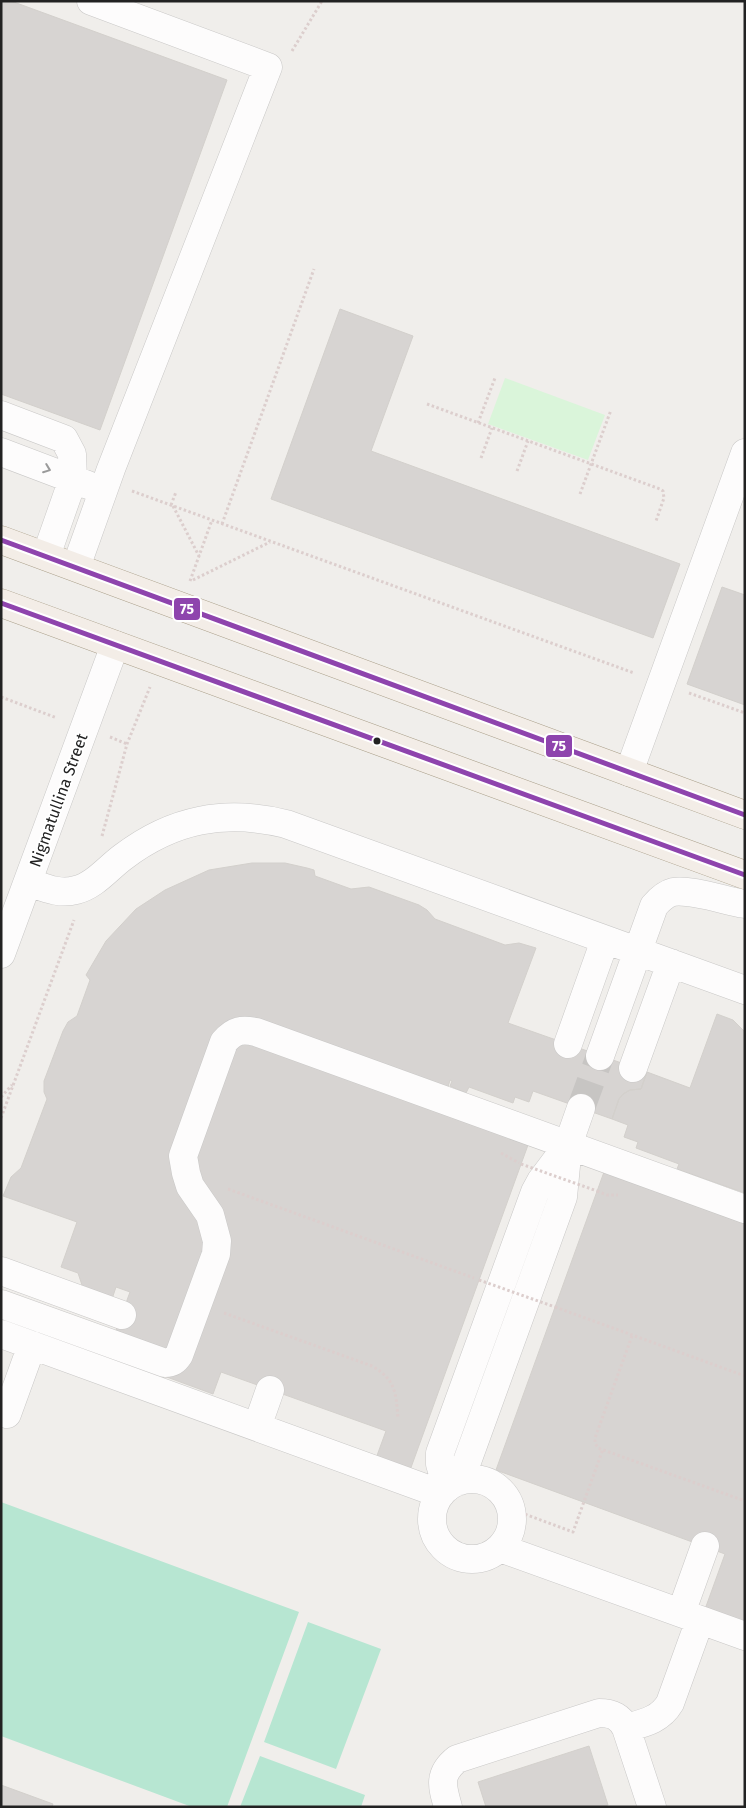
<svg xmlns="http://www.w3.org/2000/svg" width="746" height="1808" font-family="'Fira Sans',sans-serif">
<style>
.park{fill:#daf5da}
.pitch{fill:#b7e6d2}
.building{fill:#d7d4d2;stroke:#d3d0cc}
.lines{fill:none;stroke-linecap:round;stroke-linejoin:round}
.minor-tunnel{stroke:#c7c5c3;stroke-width:28;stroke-dasharray:28 14;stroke-linecap:butt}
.minor-casing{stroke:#c9c8c7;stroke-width:29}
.major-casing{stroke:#a79c86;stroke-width:29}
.path{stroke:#dccecd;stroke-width:3;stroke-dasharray:2.5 2.5;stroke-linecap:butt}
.minor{stroke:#fdfcfc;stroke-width:28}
.major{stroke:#f3ede7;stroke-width:28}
.path-bridge{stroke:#dccecd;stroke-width:3;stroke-dasharray:2.5 2.5;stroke-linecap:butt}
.bus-1-casing{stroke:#fff;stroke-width:9}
.bus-1{stroke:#8e44ad;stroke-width:5}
.oneway{stroke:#9a9a9a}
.bus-dot{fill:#222;stroke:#fff;stroke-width:2}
.labels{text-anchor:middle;stroke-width:4;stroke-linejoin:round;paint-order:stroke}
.street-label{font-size:16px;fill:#222;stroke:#fff}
.line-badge{stroke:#fff;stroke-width:2}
.badge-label{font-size:14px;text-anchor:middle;font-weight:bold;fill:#fff}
</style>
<rect width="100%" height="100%" fill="#f0eeeb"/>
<!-- park -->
<path class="park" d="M505,378L605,415L588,460L488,424Z"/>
<!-- pitch -->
<path class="pitch" d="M1,1502L299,1612L227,1807H192L1,1736Z
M308,1622L381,1649L336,1769L264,1742Z
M260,1756L365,1795L361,1807H240Z"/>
<!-- building -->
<path class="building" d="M1,1H11L227,80L100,430L1,394Z
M340,309L413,336L371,451L680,564L653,638L271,499Z
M722,587L745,595V705L687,684Z
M252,863H285L307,868L314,870L315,876L351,889L369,887L419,905L427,910L435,919L505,945L519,943L536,948L508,1023L647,1072L641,1089L630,1090L623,1094L619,1099L612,1119L533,1091L529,1102L515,1097L513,1103L469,1087L466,1093L450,1086L452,1081L450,1080L448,1087L380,1091L528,1145L409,1473L375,1461L386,1431L221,1372L213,1394L107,1355L130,1292L116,1287L111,1302L83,1288L78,1273L61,1267L77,1222L3,1196L11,1177L21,1168L47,1099L44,1092V1081L63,1031L68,1022L77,1016L90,980L86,975L106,941L136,909L165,890L209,870Z
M717,1014L733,1020L745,1032V1193L677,1169L679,1164L636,1148L638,1142L624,1137L628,1125L612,1119L619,1099L623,1094L630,1090L641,1089L647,1072L690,1088Z
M604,1172L745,1224V1626L704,1612L725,1554L496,1470Z
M589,1746L608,1805L601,1807H486L478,1782Z
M1,1785L53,1804L52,1807H1Z"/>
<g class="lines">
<!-- minor-tunnel -->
<path class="minor-tunnel" d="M581,1108L600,1056"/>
<!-- minor casing -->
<g class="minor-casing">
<path id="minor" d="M1,415L64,439L72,454L73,479L46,556
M1,452L88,485
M76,567L111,469L268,67L91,1
M629,772L745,453
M28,882C43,887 59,895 76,890C94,886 108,868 123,857C173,819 225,809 286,824L745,990
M1,954L115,645
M568,1044L605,940
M600,1056L654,906C659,900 665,894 673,892C692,889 725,901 745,904
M633,1068L671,963
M568,1145L581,1108
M1,1271L122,1315
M1,1304L165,1363C172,1363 175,1361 179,1355L216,1254L217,1241L210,1215L190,1186L186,1173L183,1156L224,1042C234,1030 242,1029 256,1032L745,1209
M1,1334L441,1494
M7,1414L32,1345
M257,1427L270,1390
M432 1519a40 40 0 1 1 80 0a40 40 0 1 1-80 0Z
M447,1488L440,1464V1453L535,1192L541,1181L568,1145L563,1197L460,1481
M500,1548L745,1636
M681,1613L705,1546
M626,1728C644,1723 660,1720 670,1703L700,1620
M448,1807C442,1786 438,1774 457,1759L599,1713C613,1713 620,1717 626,1728L652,1807"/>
</g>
<!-- major casing -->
<g class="major-casing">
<path id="major" d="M1,540L745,815
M1,603L745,875"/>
</g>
<!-- path -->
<path class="path" d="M292,51L322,1
M427,404L660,489L663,491L664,498L656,521
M478,423L495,378
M481,458L492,428
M517,471L528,441
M132,491L634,673
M580,494L611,410
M171,505L176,492
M173,506L199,556
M222,524L314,269
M193,580L270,542
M190,581L212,520
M689,693L745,713
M1,697L57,718
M110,737L127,744
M102,836L127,744L150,687
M1,1097L12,1085
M1,1118L74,920
M501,1153L519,1163
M228,1189L474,1278
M597,1191L607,1195H618
M555,1307L745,1376
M224,1313L372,1366C396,1380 396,1393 398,1419
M632,1336L595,1438V1443L598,1448L745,1501
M511,1509L573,1532L603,1449"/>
<!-- minor -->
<use href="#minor" class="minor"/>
<!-- major -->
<use href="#major" class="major"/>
<!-- path-bridge -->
<path class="path-bridge" d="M521,1164L597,1191
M479,1280L555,1307"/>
<!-- bus-1 casing -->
<g class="bus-1-casing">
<path id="bus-1" d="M1,540L745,815
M1,603L745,875"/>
</g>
<!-- bus-1 -->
<use href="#bus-1" class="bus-1"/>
</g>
<!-- one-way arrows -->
<defs><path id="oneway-chevron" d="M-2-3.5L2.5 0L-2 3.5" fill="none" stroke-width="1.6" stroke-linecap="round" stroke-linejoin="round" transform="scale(1.25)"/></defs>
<use class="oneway" href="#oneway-chevron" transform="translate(47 469) rotate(21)"/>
<!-- markers -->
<circle class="bus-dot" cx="377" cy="741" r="4.5"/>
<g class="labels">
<!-- street labels -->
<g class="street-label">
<text transform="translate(58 800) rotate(-70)" y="6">Nigmatullina Street</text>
</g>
</g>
<g class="line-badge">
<rect x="173" y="597" width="28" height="24" rx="5" fill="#8e44ad"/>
<rect x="545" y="734" width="28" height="24" rx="5" fill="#8e44ad"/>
</g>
<g class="badge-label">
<text x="187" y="614">75</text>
<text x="559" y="751">75</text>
</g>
<!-- border -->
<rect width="746" height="1808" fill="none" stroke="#222222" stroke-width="5"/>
</svg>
